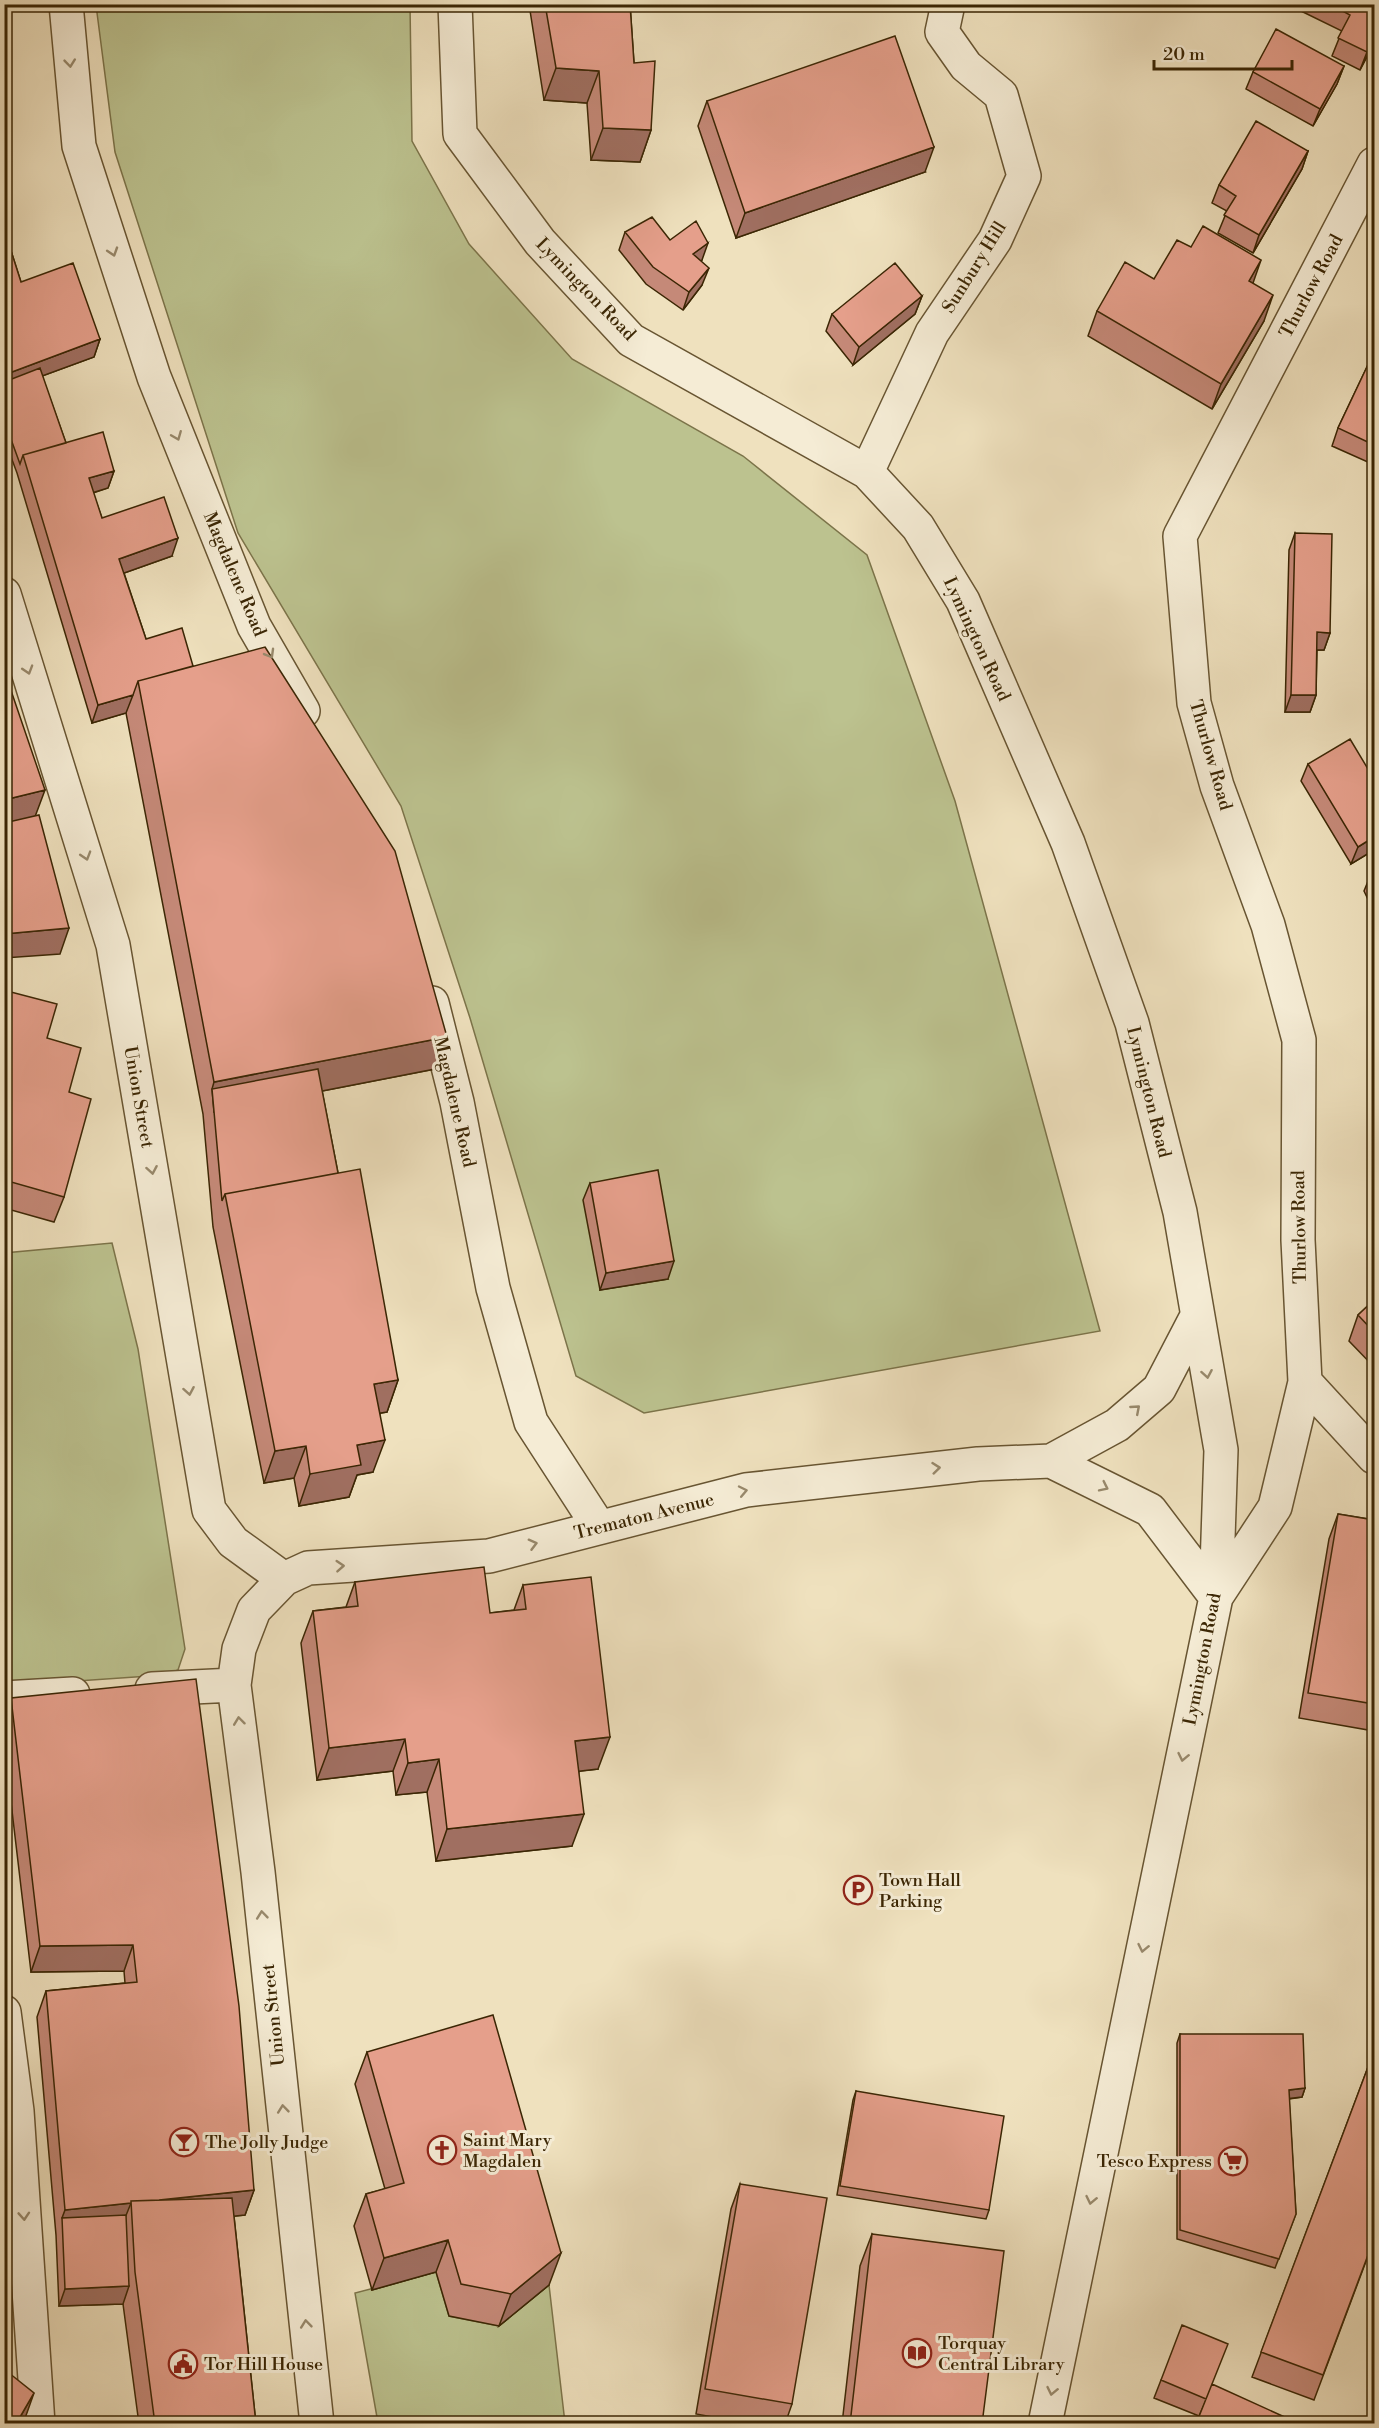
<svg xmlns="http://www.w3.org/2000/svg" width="1379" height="2428" font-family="'Libre Bodoni',serif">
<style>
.green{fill:#bcc28f;stroke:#7c744a;stroke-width:1.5}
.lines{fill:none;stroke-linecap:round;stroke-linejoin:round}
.minor-casing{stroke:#685532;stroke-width:36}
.minor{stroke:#f5ecd5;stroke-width:33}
.wall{fill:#c58978;stroke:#3b2604;stroke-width:1.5}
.shaded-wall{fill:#a06f61;stroke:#3b2604;stroke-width:1.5}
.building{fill:#e59f8b;stroke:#3b2604;stroke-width:1.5}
.oneway{stroke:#98896c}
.labels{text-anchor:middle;stroke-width:6;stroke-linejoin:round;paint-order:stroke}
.street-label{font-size:18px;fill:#3b2604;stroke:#f5ecd5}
.poi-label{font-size:18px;fill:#3b2604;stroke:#f5ecd5;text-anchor:start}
</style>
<rect width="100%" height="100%" fill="#efe1be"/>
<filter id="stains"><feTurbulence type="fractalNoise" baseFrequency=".00333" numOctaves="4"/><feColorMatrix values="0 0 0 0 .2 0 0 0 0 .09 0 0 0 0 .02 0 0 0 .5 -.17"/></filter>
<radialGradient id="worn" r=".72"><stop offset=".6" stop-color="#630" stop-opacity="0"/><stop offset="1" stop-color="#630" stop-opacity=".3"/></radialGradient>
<!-- green -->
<path class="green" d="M96,5H410L412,141L469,244L572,359L743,456L867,555L955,801L1100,1331L644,1413L576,1376L470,1018L401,806L238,533L115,152Z
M112,1243L138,1349L185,1649L178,1670L164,1675L5,1686L4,1253Z
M436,2272L449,2316L499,2326L549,2285L565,2423H378L355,2293Z"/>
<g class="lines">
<!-- minor casing -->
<g class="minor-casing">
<path id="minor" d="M66,4L79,146L154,377L254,626L303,711
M455,4L460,134L540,242L631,340L867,472L918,527L963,601L1068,843L1132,1023L1180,1212L1221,1450L1216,1597L1045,2424
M867,472L932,333L995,240L1024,176L1001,95L966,66L942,32L948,4
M4,594L113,945L209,1510L233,1542L284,1579
M432,1003L457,1102L493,1288L531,1422L599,1527
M1305,1382L1374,1457
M1051,1461L1150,1510L1216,1597
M1216,1597L1275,1507L1305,1382L1298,1240L1299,1040L1268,925L1217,786L1194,703L1180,536L1374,164
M152,1689L234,1685
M4,1698L73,1694
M4,2012L17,2111L38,2424
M317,2424L258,1872L234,1685L239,1649L254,1610L284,1579L308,1568L489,1556L746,1490L978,1464L1051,1461L1117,1425L1159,1389L1197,1316"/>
</g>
<!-- minor -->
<use href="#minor" class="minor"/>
</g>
<!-- wall -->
<path class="wall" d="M529,4H630L634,63L651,130L640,162L591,160L587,103L544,100Z
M1303,4H1374V43L1360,70L1332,56L1342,31L1301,11Z
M1344,66L1337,84L1313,126L1246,89L1253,72Z
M707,101L925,172L736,238L698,126Z
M1308,151L1302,169L1253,253L1218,233L1227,211L1212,203L1219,185Z
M4,229L21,282L100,339L94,357L42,376L66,443L114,471L108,488L93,493L102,518L172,556L124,573L146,639L193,666L435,1069L322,1091L338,1173L398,1380L387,1412L380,1413L373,1472L357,1475L349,1497L299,1506L294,1478L264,1483L213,1227L203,1114L126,713L92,723L17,473L4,438Z
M625,232L670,240L702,260L701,261L702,285L683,310L646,284L619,250Z
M1154,279L1252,283L1264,321L1212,409L1088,336L1097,311Z
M922,296L915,314L853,365L826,331L832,314Z
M1374,352V453L1370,463L1332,446L1338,428Z
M1295,533L1330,633L1324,650H1317L1316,695L1310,712H1285L1289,550Z
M1374,560V581L1369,576Z
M1308,764L1374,850L1351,864L1301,781Z
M1374,872V912L1364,891L1371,874Z
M7,991L47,1038L69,1092L64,1197L54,1222L4,1208V999Z
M590,1183L668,1279L600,1290L583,1200Z
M1374,1300V1367L1349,1341L1358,1315Z
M1338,1514L1374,1520V1731L1299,1718L1329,1539Z
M355,1582L490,1613L514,1610L523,1585L598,1769L579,1771L572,1846L436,1861L427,1792L396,1795L393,1771L317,1780L301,1643L313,1611L346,1607Z
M11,1698L254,2190L245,2215L234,2216L256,2424H139L123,2304L59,2306L56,2235L37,2017L46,1991L125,1983L124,1971L31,1972L4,1743V1717Z
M1180,2034L1305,2088L1302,2097L1289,2099L1296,2214L1275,2268L1177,2239V2043Z
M1374,2051V2259L1368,2256L1314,2400L1252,2377Z
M367,2052L549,2285L499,2326L449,2316L436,2272L372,2290L354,2226L366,2194L385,2189L355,2084Z
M856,2091L989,2210L986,2219L837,2195L853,2100Z
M740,2184L792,2404L785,2424H751L696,2414L731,2209Z
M872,2234L982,2424H842L860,2266Z
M1161,2380L1213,2385L1199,2416L1154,2398Z"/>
<!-- shaded-wall -->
<path class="shaded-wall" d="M1374,37V43L1360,70L1367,52Z
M1344,66L1337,84L1313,126L1320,109Z
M556,68L599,71L587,103L544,100Z
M603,128L651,130L640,162L591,160Z
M934,147L925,172L736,238L745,213Z
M1308,151L1302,169L1253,253L1259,235Z
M11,162L5,179H4V164Z
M708,243L702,260L687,272L693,254Z
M1261,260L1252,286L1249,281Z
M709,268L702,285L683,310L689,292Z
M1273,295L1264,321L1212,409L1221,384Z
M922,296L915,314L853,365L859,347Z
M100,339L94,357L4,390V375Z
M114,471L108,488L82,496L89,478Z
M178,538L172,556L113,577L119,559Z
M1317,632L1330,633L1324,650H1310Z
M133,695L126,713L92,723L98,705Z
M1291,695H1316L1310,712H1285Z
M45,790L33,822L4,829V800Z
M1374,837V850L1351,864L1358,847Z
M69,928L60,954L4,958V934Z
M447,1037L435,1069L214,1112L212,1089L214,1082Z
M674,1261L668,1279L600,1290L606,1273Z
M398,1380L387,1412L363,1416L374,1384Z
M385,1440L373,1472L357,1475L349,1497L299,1506L310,1474L357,1445Z
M306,1446L294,1478L264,1483L275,1451Z
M610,1737L598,1769L564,1773L575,1741Z
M405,1739L393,1771L317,1780L329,1748Z
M439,1759L427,1792L396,1795L408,1763Z
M584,1814L572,1846L436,1861L447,1829Z
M133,1945L124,1971L31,1972L40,1946Z
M1305,2088L1302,2097L1285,2099L1289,2090Z
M254,2190L245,2215L133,2227L132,2203Z
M131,2203L121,2228L62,2218L65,2210Z
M448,2240L436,2272L372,2290L384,2258Z
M561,2253L549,2285L499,2326L511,2294Z
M129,2286L123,2304L59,2306L65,2289Z
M34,2393L23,2424H16Z"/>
<!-- building -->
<path class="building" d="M545,4H630L634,63L655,61L651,130L603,128L599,71L556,68Z
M1330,4H1374V37L1367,52L1338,38L1350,15Z
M1276,29L1344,66L1320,109L1253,72Z
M895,36L934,147L745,213L707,101Z
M1256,121L1308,151L1259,235L1224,215L1236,196L1219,185Z
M4,141L11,162L4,164Z
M652,217L670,240L696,221L708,243L693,254L709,268L689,292L653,267L625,232Z
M1203,226L1261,260L1249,281L1273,295L1221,384L1097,311L1125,262L1154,279L1177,240L1191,247Z
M4,229L21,282L73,263L100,339L4,375Z
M895,263L922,296L859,347L832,314Z
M1374,352V445L1338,428Z
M40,368L66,443L23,455L20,464L4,420V382Z
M103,432L114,471L89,478L102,518L164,497L178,538L119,559L146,639L182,628L193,666L138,681L133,695L98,705L23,455Z
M1295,533L1332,534L1330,633L1317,632L1316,695H1291Z
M265,647L395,851L447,1037L214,1082L138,681Z
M4,670L45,790L4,800Z
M1350,739L1374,779V837L1358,847L1308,764Z
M39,815L69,928L4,934V823Z
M1374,872V881L1371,874Z
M7,991L57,1004L47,1038L81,1048L69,1092L91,1099L64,1197L4,1180V1002Z
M318,1069L338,1173L225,1194L222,1201L212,1089Z
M360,1169L398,1380L374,1384L385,1440L357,1445L361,1465L310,1474L306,1446L275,1451L225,1194Z
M658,1170L674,1261L606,1273L590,1183Z
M1374,1300V1332L1358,1315Z
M1338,1514L1374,1520V1704L1308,1693Z
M484,1567L490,1613L526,1609L523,1585L591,1577L610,1737L575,1741L584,1814L447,1829L439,1759L408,1763L405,1739L329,1748L313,1611L358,1606L355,1582Z
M196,1679L239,2006L254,2190L159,2200L131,2201V2203L65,2210L46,1991L137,1982L133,1945L40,1946L11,1698Z
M493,2015L561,2253L511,2294L461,2284L448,2240L384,2258L366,2194L404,2183L367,2052Z
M1180,2034H1303L1305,2088L1289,2090L1296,2214L1279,2259L1180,2230Z
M1374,2051V2239L1323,2375L1261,2352Z
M856,2091L1004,2116L989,2210L840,2186Z
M740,2184L827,2198L792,2404L705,2389Z
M232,2198L256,2424H155L135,2272L131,2201Z
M126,2215L129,2286L65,2289L62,2218Z
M872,2234L1004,2251L982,2424H850Z
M1182,2325L1228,2344L1206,2399L1161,2380Z
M4,2369L34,2393L16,2424H4Z
M1212,2384L1300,2424H1196Z"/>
<!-- one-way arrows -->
<defs><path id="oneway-chevron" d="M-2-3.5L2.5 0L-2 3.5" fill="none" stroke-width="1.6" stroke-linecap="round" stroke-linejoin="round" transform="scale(1.5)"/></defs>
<g class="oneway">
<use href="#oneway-chevron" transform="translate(70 63) rotate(84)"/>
<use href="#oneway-chevron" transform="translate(113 252) rotate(72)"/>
<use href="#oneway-chevron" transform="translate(177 436) rotate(68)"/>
<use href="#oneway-chevron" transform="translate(270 654) rotate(60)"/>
<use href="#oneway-chevron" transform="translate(28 670) rotate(73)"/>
<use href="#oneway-chevron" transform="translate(86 856) rotate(73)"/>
<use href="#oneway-chevron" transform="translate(152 1170) rotate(80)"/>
<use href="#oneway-chevron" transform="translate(1207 1374) rotate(80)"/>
<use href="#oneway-chevron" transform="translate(189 1391) rotate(80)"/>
<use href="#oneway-chevron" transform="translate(1136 1409) rotate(-41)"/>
<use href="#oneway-chevron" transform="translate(936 1468) rotate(-6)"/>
<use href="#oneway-chevron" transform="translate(1104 1487) rotate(26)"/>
<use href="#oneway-chevron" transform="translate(743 1491) rotate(-12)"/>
<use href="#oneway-chevron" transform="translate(533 1544) rotate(-15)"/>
<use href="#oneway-chevron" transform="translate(340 1566) rotate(-4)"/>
<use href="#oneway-chevron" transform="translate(239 1721) rotate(-97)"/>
<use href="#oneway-chevron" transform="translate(1183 1757) rotate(102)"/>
<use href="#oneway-chevron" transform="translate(262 1915) rotate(-96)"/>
<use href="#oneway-chevron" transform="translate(1143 1948) rotate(102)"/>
<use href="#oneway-chevron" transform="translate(283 2109) rotate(-96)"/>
<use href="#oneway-chevron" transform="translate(1091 2200) rotate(102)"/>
<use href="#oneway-chevron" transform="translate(24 2216) rotate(86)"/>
<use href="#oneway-chevron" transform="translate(306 2324) rotate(-96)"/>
<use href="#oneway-chevron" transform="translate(1052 2391) rotate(102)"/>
</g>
<!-- icons -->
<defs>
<g id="parking-ring" transform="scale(1.5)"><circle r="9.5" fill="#f5ecd5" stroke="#8f2418" stroke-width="1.5"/><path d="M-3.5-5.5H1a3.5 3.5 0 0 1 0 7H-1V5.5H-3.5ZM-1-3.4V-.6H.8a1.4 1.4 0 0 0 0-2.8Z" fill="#8f2418"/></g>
<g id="bar-ring" transform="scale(1.5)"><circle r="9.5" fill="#f5ecd5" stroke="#8f2418" stroke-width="1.5"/><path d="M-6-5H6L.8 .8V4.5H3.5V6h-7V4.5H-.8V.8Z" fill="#8f2418"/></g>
<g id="church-ring" transform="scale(1.5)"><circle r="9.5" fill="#f5ecd5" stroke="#8f2418" stroke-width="1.5"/><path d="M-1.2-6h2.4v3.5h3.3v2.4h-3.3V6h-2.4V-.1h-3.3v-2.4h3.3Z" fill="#8f2418"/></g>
<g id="supermarket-ring" transform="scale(1.5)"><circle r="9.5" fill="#f5ecd5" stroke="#8f2418" stroke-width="1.5"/><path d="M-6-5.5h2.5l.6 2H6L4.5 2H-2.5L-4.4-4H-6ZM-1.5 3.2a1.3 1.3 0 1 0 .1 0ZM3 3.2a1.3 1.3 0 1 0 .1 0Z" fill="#8f2418"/></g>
<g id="library-ring" transform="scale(1.5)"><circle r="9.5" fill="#f5ecd5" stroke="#8f2418" stroke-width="1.5"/><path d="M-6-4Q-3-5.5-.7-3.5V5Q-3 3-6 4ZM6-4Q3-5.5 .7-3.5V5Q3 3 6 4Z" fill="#8f2418"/></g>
<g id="civic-ring" transform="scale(1.5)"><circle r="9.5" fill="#f5ecd5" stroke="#8f2418" stroke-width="1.5"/><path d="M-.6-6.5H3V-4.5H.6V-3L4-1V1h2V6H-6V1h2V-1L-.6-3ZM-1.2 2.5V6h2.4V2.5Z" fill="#8f2418"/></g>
</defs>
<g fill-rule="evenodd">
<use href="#parking-ring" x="858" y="1890"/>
<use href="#bar-ring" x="184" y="2142"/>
<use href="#church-ring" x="442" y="2150"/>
<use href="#supermarket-ring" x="1233" y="2161"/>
<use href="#library-ring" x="917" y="2353"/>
<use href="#civic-ring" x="183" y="2364"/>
</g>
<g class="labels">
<!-- street labels -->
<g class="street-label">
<text transform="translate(974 267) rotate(-58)" y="6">Sunbury Hill</text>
<text transform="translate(1311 286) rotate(-62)" y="6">Thurlow Road</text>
<text transform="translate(586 289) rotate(46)" y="6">Lymington Road</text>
<text transform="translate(235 574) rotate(67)" y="6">Magdalene Road</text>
<text transform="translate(977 639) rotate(65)" y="6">Lymington Road</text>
<text transform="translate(1211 755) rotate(74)" y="6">Thurlow Road</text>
<text transform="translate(1149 1092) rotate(76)" y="6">Lymington Road</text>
<text transform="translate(139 1097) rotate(80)" y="6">Union Street</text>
<text transform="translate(455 1102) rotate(77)" y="6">Magdalene Road</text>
<text transform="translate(1299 1227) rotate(-91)" y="6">Thurlow Road</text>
<text transform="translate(644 1516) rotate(-14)" y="6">Trematon Avenue</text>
<text transform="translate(1202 1659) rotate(-79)" y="6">Lymington Road</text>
<text transform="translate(273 2015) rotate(-96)" y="6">Union Street</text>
</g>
<!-- poi labels -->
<g class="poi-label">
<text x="879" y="1886">Town Hall<tspan x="879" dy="21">Parking</tspan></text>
<text x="463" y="2146">Saint Mary<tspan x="463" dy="21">Magdalen</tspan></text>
<text x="205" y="2148">The Jolly Judge</text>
<text x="1212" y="2167" text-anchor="end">Tesco Express</text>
<text x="938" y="2349">Torquay<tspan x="938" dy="21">Central Library</tspan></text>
<text x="204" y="2370">Tor Hill House</text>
</g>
</g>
<!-- margin -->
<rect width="1379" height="2428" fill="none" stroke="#efe1be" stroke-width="24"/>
<rect x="6" y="6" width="1367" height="2416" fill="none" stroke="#3b2604" stroke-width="3"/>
<rect x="12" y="12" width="1355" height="2404" fill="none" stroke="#3b2604" stroke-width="1.5"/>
<!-- scale -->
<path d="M1154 60v9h138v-9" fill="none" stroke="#3b2604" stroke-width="3"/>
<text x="1163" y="60" font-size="18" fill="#3b2604" stroke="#f5ecd5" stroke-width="4.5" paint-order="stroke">20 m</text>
<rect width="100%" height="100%" filter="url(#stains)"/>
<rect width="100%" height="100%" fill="url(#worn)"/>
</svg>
